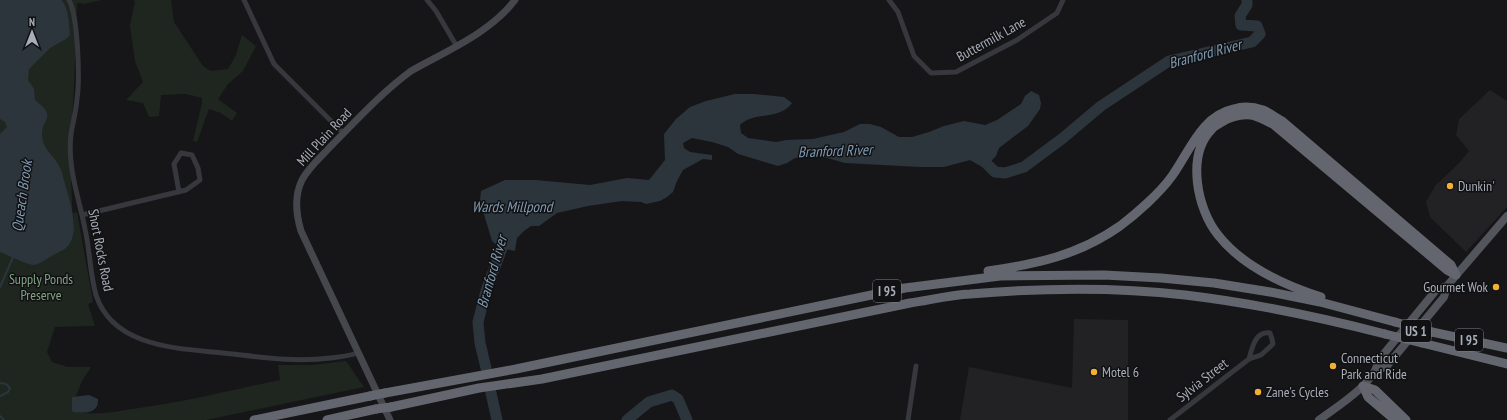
<svg xmlns="http://www.w3.org/2000/svg" width="1507" height="420" font-family="'PT Sans Narrow',sans-serif">
<style>
.built{fill:#222225}
.green{fill:#1e261f}
.water{fill:#2c353c}
.lines{fill:none;stroke-linecap:round;stroke-linejoin:round}
.stream{stroke:#2c353c;stroke-width:2}
.river{stroke:#2c353c;stroke-width:11}
.street{stroke:#37383d;stroke-width:5}
.secondary{stroke:#45474d;stroke-width:7}
.primary{stroke:#53555c;stroke-width:8}
.highway{stroke:#63666e;stroke-width:9}
.highway-bridge{stroke:#63666e;stroke-width:9}
.poi-dot{fill:#f2b134;stroke:#111113;stroke-width:1.5}
.labels{text-anchor:middle;stroke-width:3;stroke-linejoin:round;paint-order:stroke}
.shield{fill:#111113;stroke:#7b7e86;stroke-width:1}
.shield-label{font-size:13px;font-weight:bold;fill:#a8adb8}
.street-label{font-size:14px;fill:#a8adb8;stroke:#111113}
.poi-label{font-size:14px;fill:#a8adb8;stroke:#111113;text-anchor:start}
.park-label{font-size:14px;fill:#7fa381;stroke:#111113}
.water-label{font-size:15px;font-style:italic;fill:#7f9bb3;stroke:#111113}
</style>
<rect width="100%" height="100%" fill="#161618"/>
<!-- built -->
<path class="built" d="M1490,90L1507,101V207L1466,252L1430,217L1426,202L1435,186L1459,163L1469,151L1456,135L1459,119Z
M1074,319L1128,320V420H960L969,367L1072,388Z"/>
<!-- green -->
<path class="green" d="M0,0H102L84,4L77,3L74,87L70,153L73,227L74,223L73,213L77,212L93,302L88,304L95,326L55,327L47,352L52,362L68,367H91L82,381L76,396L72,398V410C91,417 113,412 132,409C182,403 231,390 280,380L278,365H312L346,361L364,387L206,420H0Z
M132,0H171L174,22L203,66L211,71L228,69L236,55L242,35L256,46L243,71L228,84L218,99L237,113L232,121L221,113L209,109L197,142L193,141L202,103V98L186,94L161,95L159,116L149,117L143,103L126,100L143,82L135,61L130,26L135,1Z"/>
<!-- water -->
<path class="water" d="M0,0H61C69,7 69,25 70,35L66,39L50,48L29,69L28,80L34,89L35,100C61,120 37,118 43,141C45,151 54,156 58,164C63,172 63,179 66,187C70,203 79,227 70,243C67,249 61,251 55,254C49,257 41,264 34,265C27,265 8,255 0,252V134L7,127L5,122L0,119Z
M1031,91L1039,95L1041,103L1040,109L1028,126L999,148L996,156L984,168L970,160L944,167H920L845,163L820,156L795,158L787,163L778,166L738,154L728,147L712,142L692,138L683,143L684,148L690,152L712,155V160L703,159L683,170L677,181L673,192L667,197L660,201L646,204L641,202L622,201L588,206L557,213L539,226H531L524,231L517,238L515,251L500,248L492,241L480,201L481,191L505,180H535L590,185L627,178L649,180L665,160L664,134L676,119L690,107L706,101L735,94H753L784,97L792,103C779,121 754,111 740,125L741,133L748,138L776,142L787,140L813,139L826,136L844,132L860,124H870L881,127L899,137H912L929,132L944,126L964,121L985,125L997,120L1021,104L1025,96Z
M89,395L98,399C99,414 84,413 73,412L72,410V397Z"/>
<g class="lines">
<!-- stream -->
<path class="stream" d="M0,287L14,255
M0,383L6,384L10,388L8,392L0,396
M0,416L4,420"/>
<!-- river -->
<path class="river" d="M976,153L995,172L1005,173L1024,167L1063,138L1101,106L1169,61L1252,42L1260,34L1257,26L1241,25L1240,16L1247,5V0
M486,368L480,343L478,322L486,291L502,248L504,234
M491,393L497,420
M627,420L649,402L672,395L678,399L687,420"/>
<!-- street -->
<path class="street" d="M69,0C78,16 80,79 77,99C76,111 73,122 71,134C67,168 79,197 85,229C90,251 90,274 96,295C112,344 170,348 213,352C255,356 289,363 331,358C340,357 349,356 357,353
M244,0L274,64L343,133
M427,0L436,11L456,45
M889,0L898,12L914,56L931,73L956,72L1017,40L1057,13L1063,0
M82,215L186,190L200,180L198,168L192,155L181,153L174,164L179,192
M908,420L916,366
M1170,420L1249,359L1261,355L1273,344L1272,339L1270,333C1255,331 1252,348 1249,359"/>
<!-- secondary -->
<path class="secondary" d="M390,420L301,231C296,214 294,196 302,180C309,167 321,157 330,147C356,121 381,93 411,71C446,51 490,33 515,0"/>
<!-- primary -->
<path class="primary" d="M1377,369L1386,367L1444,297L1447,286L1507,216
M1319,420C1336,407 1376,383 1378,361L1437,289L1447,286"/>
<!-- highway -->
<path class="highway" d="M988,271C1037,264 1079,255 1120,226C1136,214 1160,193 1172,176C1190,151 1201,116 1234,109C1243,106 1254,107 1263,110C1270,113 1276,118 1282,121L1451,265L1456,275
M1321,297C1284,285 1243,267 1218,235C1197,209 1186,155 1212,129C1214,126 1219,124 1222,122C1230,117 1241,114 1251,115C1258,116 1266,121 1273,124L1447,270L1456,275
M1432,332L1507,348
M1422,343L1507,364
M1363,386L1375,390L1406,420
M1363,386L1368,397L1395,420
M385,393L516,369L905,288L1000,276L1104,275L1161,278L1214,283L1270,292L1320,302L1395,322
M391,407L479,388L542,379L910,303C930,300 950,295 970,294C1041,288 1115,287 1185,295C1253,303 1319,317 1385,334
M254,420L370,396
M327,420L376,409"/>
<!-- highway-bridge -->
<path class="highway-bridge" d="M1395,322L1432,332
M1385,334L1422,343
M370,396L385,393
M376,409L391,407"/>
</g>
<!-- markers -->
<g class="poi-dot">
<circle cx="1450" cy="186" r="4"/>
<circle cx="1496" cy="287" r="4"/>
<circle cx="1333" cy="366" r="4"/>
<circle cx="1094" cy="372" r="4"/>
<circle cx="1258" cy="392" r="4"/>
</g>
<g class="labels">
<!-- shield labels -->
<g class="shield">
<rect x="873" y="280" width="28" height="22" rx="3"/>
<rect x="1401" y="320" width="30" height="22" rx="3"/>
<rect x="1455" y="329" width="28" height="22" rx="3"/>
</g>
<g class="shield-label">
<text x="887" y="296">I 95</text>
<text x="1416" y="336">US 1</text>
<text x="1469" y="345">I 95</text>
</g>
<!-- street labels -->
<g class="street-label">
<text transform="translate(991 39) rotate(-29)" y="5">Buttermilk Lane</text>
<text transform="translate(324 137) rotate(-47)" y="5">Mill Plain Road</text>
<text transform="translate(101 250) rotate(79)" y="5">Short Rocks Road</text>
<text transform="translate(1202 380) rotate(-38)" y="5">Sylvia Street</text>
</g>
<!-- poi labels -->
<g class="poi-label">
<text x="1458" y="191">Dunkin'</text>
<text x="1488" y="292" text-anchor="end">Gourmet Wok</text>
<text x="1341" y="363">Connecticut<tspan x="1341" dy="16">Park and Ride</tspan></text>
<text x="1102" y="377">Motel 6</text>
<text x="1266" y="397">Zane's Cycles</text>
</g>
<!-- park labels -->
<g class="park-label">
<text x="41" y="284">Supply Ponds<tspan x="41" dy="16">Preserve</tspan></text>
</g>
<!-- water labels -->
<g class="water-label">
<text transform="translate(1205 54) rotate(-15)" y="5">Branford River</text>
<text transform="translate(835 151) rotate(-2)" y="5">Branford River</text>
<text transform="translate(22 196) rotate(-82)" y="5">Queach Brook</text>
<text x="512" y="212">Wards Millpond</text>
<text transform="translate(492 272) rotate(-74)" y="5">Branford River</text>
</g>
</g>
<!-- north arrow -->
<g transform="translate(32 32)" stroke="#111113" stroke-width="3" paint-order="stroke">
<path d="M0-3L7 15L0 10L-7 15Z" fill="#a8adb8"/>
<text y="-6" font-size="11" font-weight="bold" text-anchor="middle" fill="#a8adb8">N</text>
</g>
</svg>
